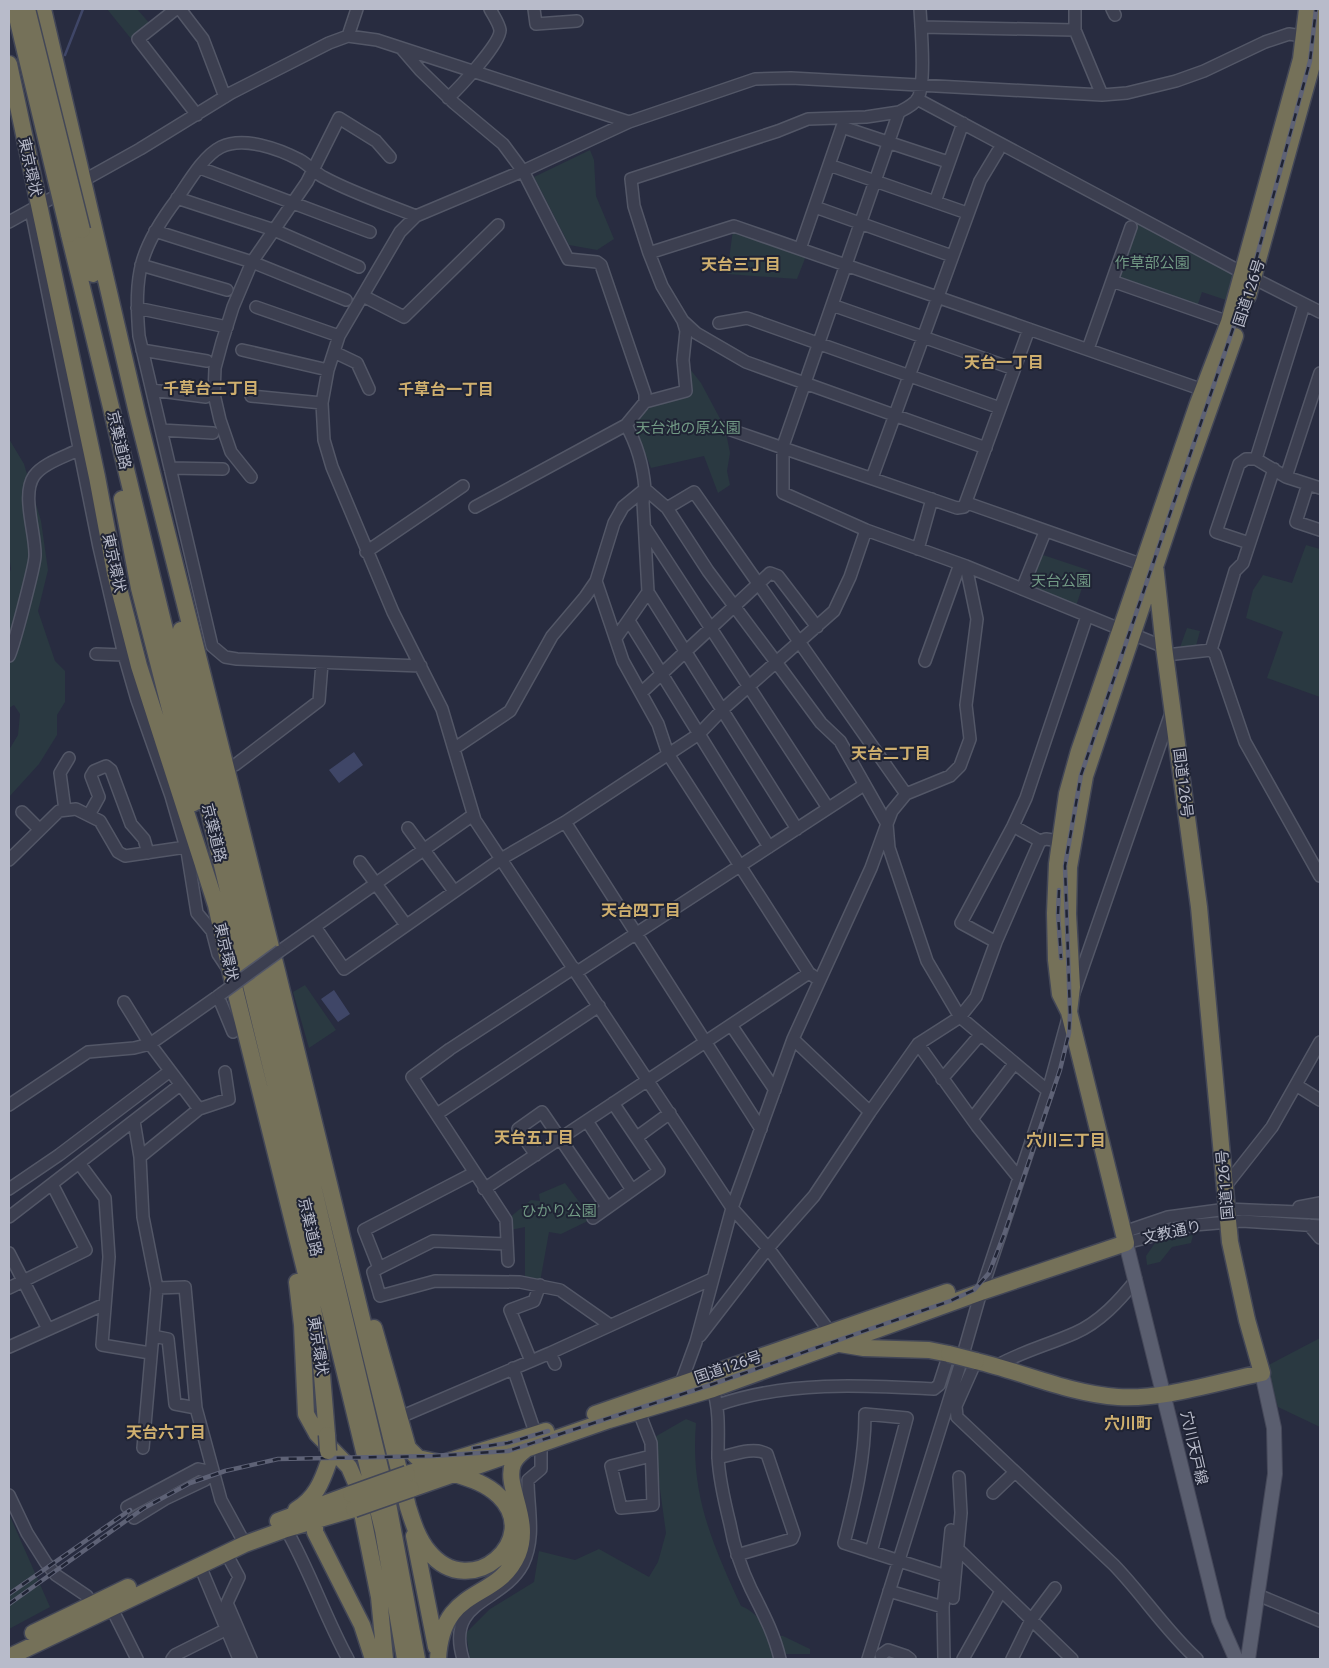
<svg xmlns="http://www.w3.org/2000/svg" width="1329" height="1668" font-family="Roboto,'Noto Sans JP',sans-serif">
<style>
.green{fill:#2a3941}
.water{fill:#3f4667}
.lines{fill:none;stroke-linecap:round;stroke-linejoin:round}
.stream{stroke:#3f4667;stroke-width:2.5}
.minor-casing{stroke:#535767;stroke-width:14}
.major-casing{stroke:#454859;stroke-width:16}
.highway-casing{stroke:#434757;stroke-width:19}
.minor{stroke:#3c3f50;stroke-width:11}
.major{stroke:#5a5e6f;stroke-width:14}
.highway{stroke:#757159;stroke-width:16}
.rail-casing{stroke:#5e6276;stroke-width:4.5}
.rail{stroke:#202435;stroke-width:2.5;stroke-dasharray:8;stroke-linecap:butt}
.minor-bridge-casing{stroke:#535767;stroke-width:14;stroke-linecap:butt}
.highway-bridge-casing{stroke:#434757;stroke-width:19;stroke-linecap:butt}
.minor-bridge{stroke:#3c3f50;stroke-width:11}
.highway-bridge{stroke:#757159;stroke-width:16}
.labels{text-anchor:middle;stroke-width:4;stroke-linejoin:round;paint-order:stroke}
.street-label{font-size:15px;fill:#b8bbca;stroke:#202435}
.park-label{font-size:15px;fill:#719984;stroke:#202435}
.neighbourhood-label{font-size:16px;font-weight:bold;fill:#cfaf6e;stroke:#202435}
</style>
<rect width="100%" height="100%" fill="#282c40"/>
<!-- green -->
<path class="green" d="M107,9H137L151,25L132,40Z
M590,150L594,160L596,196L614,239L597,250L569,245L534,177Z
M1137,222L1237,276L1229,301L1202,292L1197,307L1116,277Z
M733,230L806,256L797,279L727,274Z
M690,369L701,383L725,428L730,453L727,471L730,485L718,493L704,456L651,468L634,424L645,408L690,391Z
M9,439L24,464L41,521L48,570L38,611L55,661L65,671V702L57,715V735L39,764L9,797V750L18,735L20,714L14,705L9,708V574L11,569L9,556Z
M1306,545L1320,549V697L1267,678L1283,632L1246,618L1253,590L1263,575L1292,583Z
M1040,554L1088,570L1076,606L1027,588Z
M1187,628L1200,631L1194,653H1178Z
M305,985L336,1030L309,1048L293,992Z
M565,1183L592,1219L561,1234L549,1232L540,1282L525,1280V1227L510,1230L509,1218L531,1200L540,1201L539,1194Z
M1193,1235L1191,1243L1172,1247L1160,1262L1147,1265L1146,1256L1155,1243Z
M1320,1338V1427L1278,1407L1265,1367Z
M686,1419L696,1423C690,1494 712,1543 741,1606C764,1615 768,1636 773,1659H470L466,1633L490,1609L534,1582L539,1551L575,1560L599,1549L649,1577L658,1562L666,1533L653,1438Z
M9,1514L50,1607L9,1629Z
M779,1636H783L810,1649V1654H785Z"/>
<!-- water -->
<path class="water" d="M354,752L363,765L339,783L329,770Z
M334,990L350,1014L338,1022L321,999Z"/>
<g class="lines">
<!-- stream -->
<path class="stream" d="M65,55L83,9"/>
<!-- minor casing -->
<g class="minor-casing">
<path id="minor" d="M176,9L138,39L197,115
M180,9L203,39L225,97
M534,9L536,24L577,21
M920,9C921,28 926,83 918,98C914,105 905,109 899,112L783,446V493L866,530L966,566L1164,647
M1075,9V30L1102,95
M1112,9L1115,15
M921,27L1075,30
M348,36L357,9
M401,48L420,70L454,103L503,144L523,171L568,259L597,262L601,265L645,394V402
M448,98C459,88 501,43 500,30C499,23 493,15 490,9
M917,99L1243,273L1320,312
M829,165L967,213
M200,168L370,232
M177,198L274,230L359,267
M935,202L963,123
M815,207L952,256
M31,210L99,547L124,655L137,700L171,796L187,851L197,913L212,931L218,954L226,966
M416,216C386,204 353,193 325,178C316,174 309,165 300,160C279,149 244,136 221,147C203,156 188,183 177,199C139,249 134,274 139,336L212,646L225,657L237,659L421,666
M9,222L140,149L231,93L329,43L348,36L377,40L629,122
M155,231L252,262L346,300
M800,249L842,127L948,162
M649,253L634,206L631,179L778,131L808,119L866,117L899,112
M141,265L227,290
M1112,281L1229,322
M363,296L404,317L498,225
M832,305L1014,369
M256,307L339,336
M137,308L227,327
M683,321L696,333L746,362L986,448
M719,323L747,318L1000,408
M1088,349L1131,227
M142,350L207,361
M242,350L328,370
M334,352L357,363L369,389
M152,390L206,397
M251,396L322,403
M626,425C638,446 643,465 645,489L667,508L708,571L776,662L821,723L840,741L887,824L889,848L927,961L960,1017L1048,1091
M725,428L957,508L964,507L1029,329
M161,430L213,433
M1256,459L1304,305
M170,468L223,469
M251,477L231,452L220,420L214,394L215,368L222,342L233,307L252,262L307,182L339,118L376,141L390,157
M1286,477L1320,373
M872,478L980,181L998,151
M1308,484L1296,522L1320,530
M645,489L643,502L648,592L797,829
M967,503L1149,567
M475,507L626,425L645,402L686,391L683,360L686,331L683,321L662,286L649,253L734,226L1209,392
M667,508L694,492L906,794
M646,529L828,808
M1249,543L1216,532L1239,464L1246,459H1256L1286,477L1320,488
M918,549L932,499
M366,552L463,486
M596,581L623,661L658,724L668,754L809,973L819,980
M1022,589L1045,532
M629,621L769,847
M616,638L648,592
M1211,650L1215,654L1245,742L1320,876
M96,654L124,655
M1166,655L1211,650L1235,571L1243,563L1274,469
M9,656C13,649 35,565 35,556C36,534 21,495 34,476C43,463 67,456 80,449
M925,661L960,564
M641,693L770,573L778,576L817,627
M455,748L510,711L552,636L585,597L596,581L614,523L623,507L645,489
M235,765L319,701L322,663
M65,810L60,773L69,758
M22,812L39,829
M89,815L99,797L91,776L94,771L106,766L111,770L131,824L144,839L148,853
M565,822L761,1129
M1013,826L1040,841
M408,828L454,891
M9,860L59,811L76,809L100,821L118,852L125,856L186,847
M360,862L406,925
M315,927L344,969L501,859L565,822L699,734L723,709L834,611L850,577L866,530
M996,942L961,923L1013,826L1026,798L1087,616
M280,951L473,815
M577,972L864,785
M1074,993L1172,710
M218,996L233,1032
M124,1002L150,1044L199,1109
M731,1025L775,1090
M793,1039L870,1112
M918,1044L977,1126L1019,1178
M942,1079L980,1035
M1296,1085L1320,1100
M9,1105L88,1052L134,1048L150,1044L221,994
M437,1114L599,1006
M972,1119L1014,1064
M134,1121L140,1157L143,1217L157,1288L143,1448
M587,1121L632,1190
M637,1137L670,1113
M536,1155L518,1129L542,1112L607,1207
M140,1157L199,1109L229,1099L225,1072
M79,1163L105,1198L109,1257L102,1345L150,1353
M474,1173L364,1230L379,1268L433,1241L507,1244
M1224,1188L1272,1127L1320,1042
M9,1189L59,1155L170,1071
M484,1189L809,973
M1299,1207L1320,1203
M9,1217L180,1085
M593,1218L659,1171L613,1103
M1309,1225L1320,1238
M1124,1232L1168,1217L1227,1209L1320,1213
M1126,1243L1194,1225L1242,1221L1320,1226
M9,1253L48,1329
M508,1261L506,1220L412,1077L450,1049L574,968
M379,1268L373,1272L380,1296L435,1281L520,1282L560,1290L610,1325
M9,1288L86,1250L52,1184
M157,1288L185,1287L196,1408L221,1500L245,1544
M830,1332L768,1248L732,1208L475,820L442,709L393,612L332,467L324,440L322,403L328,370L339,336L400,232L416,216L523,171L629,122L755,79L791,78L1102,95L1127,93L1176,81L1204,71L1265,42L1289,34L1309,37
M153,1336L168,1339L175,1404L196,1408
M700,1336L768,1248L814,1196L870,1112L918,1044L960,1017L976,997L996,942L1040,841L1046,839L1060,841
M9,1347L105,1304
M550,1353L555,1364
M531,1361L510,1310L534,1301L540,1285
M976,1361L956,1406L957,1417L1114,1565C1143,1595 1166,1631 1197,1659
M996,1366C1023,1351 1048,1345 1075,1333C1100,1322 1119,1301 1136,1280
M513,1368L536,1435
M681,1383L696,1342L732,1208L793,1039L871,868L887,824L892,811L906,794L950,776L960,766L970,739L966,705L977,619L966,566
M713,1389C720,1412 718,1433 718,1457C719,1477 725,1504 730,1524C734,1547 741,1568 751,1589C763,1613 774,1633 780,1659
M718,1405C786,1381 862,1385 934,1389L939,1385L949,1354
M639,1412L651,1443L653,1505L621,1508L611,1466L651,1456
M398,1418L550,1353L712,1279
M718,1458C732,1455 754,1446 767,1454L794,1534L792,1539L737,1555
M993,1493L1015,1472
M9,1495L27,1533L46,1563L56,1575L87,1596L94,1611
M127,1507L198,1469L212,1472
M134,1518L165,1499L205,1480L212,1472
M286,1529C310,1571 325,1617 348,1659
M958,1549L1072,1659
M871,1552L907,1418L865,1414C865,1459 855,1500 844,1543L946,1576
M226,1553L239,1577L227,1603L251,1659
M200,1566L239,1659
M889,1591L943,1607
M1258,1595L1320,1621
M953,1598L961,1513L959,1477
M111,1607L137,1659
M881,1655L888,1650L906,1656L910,1659
M172,1659L175,1655L227,1629
M463,1659C445,1599 502,1604 523,1564C536,1537 528,1509 528,1480L541,1469V1444
M868,1659L960,1365L981,1292L1048,1091L1068,1018
M944,1659L943,1607L951,1530
M963,1659L1001,1591
M1012,1659L1031,1620L1055,1588"/>
</g>
<!-- major casing -->
<g class="major-casing">
<path id="major" d="M1126,1243L1219,1620L1236,1659
M1248,1659L1275,1474L1274,1428L1262,1373"/>
</g>
<!-- highway casing -->
<g class="highway-casing">
<path id="highway" d="M43,9L138,417L277,971L408,1507C413,1523 418,1539 429,1552C471,1603 543,1539 499,1496C487,1484 471,1479 455,1474
M9,64L97,477L115,573L139,666L216,905L231,974L306,1274L319,1339L327,1435
M82,230L93,274
M69,234L355,1414L383,1530L405,1659
M1248,296L1313,61L1320,13
M122,499L139,588L194,803
M181,630L386,1493L417,1659
M1069,1012L1072,987L1068,914L1069,867L1085,776L1184,480L1235,336
M297,1282L302,1325L306,1414L317,1434L349,1467L356,1483L379,1597L385,1659
M374,1328L408,1448L418,1458L441,1463
M840,1344L864,1348L929,1350L949,1354
M976,1361C1023,1372 1070,1394 1118,1397C1163,1400 1217,1382 1262,1373L1247,1320L1230,1242L1199,907L1164,647L1153,546
M595,1414L947,1292
M407,1474L546,1431
M411,1489L609,1420L713,1389L981,1292L1126,1243L1069,1012L1060,994L1056,960L1055,913L1057,864L1067,794L1079,751L1197,406L1229,322L1301,59L1307,9
M296,1510C315,1499 322,1482 329,1461
M320,1511L315,1521V1532L362,1625L373,1659
M278,1521L351,1494
M414,1536L436,1647
M33,1633L128,1587
M9,1657L245,1544L286,1529L354,1509
M438,1659C442,1584 497,1603 518,1554C532,1519 504,1486 513,1464C515,1458 520,1454 525,1450"/>
</g>
<!-- minor -->
<use href="#minor" class="minor"/>
<!-- major -->
<use href="#major" class="major"/>
<!-- highway -->
<use href="#highway" class="highway"/>
<!-- rail casing -->
<g class="rail-casing">
<path id="rail" d="M1059,890L1058,914L1061,958
M473,1448L508,1443L548,1431
M9,1594L130,1510
M9,1604L144,1508L190,1483L225,1471L278,1459L433,1456L508,1451L713,1384L950,1301L974,1290L989,1273L1005,1232L1060,1070L1069,1033L1070,1014L1065,866L1081,775L1254,267L1310,61L1316,9"/>
</g>
<!-- rail -->
<use href="#rail" class="rail"/>
<!-- minor-bridge casing -->
<g class="minor-bridge-casing">
<path id="minor-bridge" d="M221,994L280,951"/>
</g>
<!-- highway-bridge casing -->
<g class="highway-bridge-casing">
<path id="highway-bridge" d="M15,9L69,234
M27,9L82,230
M949,1354L976,1361
M327,1435L328,1451
M351,1494L407,1474
M354,1509L411,1489"/>
</g>
<!-- minor-bridge -->
<use href="#minor-bridge" class="minor-bridge"/>
<!-- highway-bridge -->
<use href="#highway-bridge" class="highway-bridge"/>
</g>
<g class="labels">
<!-- street labels -->
<g class="street-label">
<text transform="translate(30 167) rotate(78)" y="5">東京環状</text>
<text transform="translate(1249 293) rotate(-72)" y="5">国道126号</text>
<text transform="translate(119 440) rotate(77)" y="5">京葉道路</text>
<text transform="translate(114 563) rotate(78)" y="5">東京環状</text>
<text transform="translate(1183 783) rotate(83)" y="5">国道126号</text>
<text transform="translate(214 833) rotate(76)" y="5">京葉道路</text>
<text transform="translate(226 952) rotate(77)" y="5">東京環状</text>
<text transform="translate(1225 1185) rotate(-95)" y="5">国道126号</text>
<text transform="translate(310 1227) rotate(77)" y="5">京葉道路</text>
<text transform="translate(1172 1232) rotate(-12)" y="5">文教通り</text>
<text transform="translate(318 1346) rotate(81)" y="5">東京環状</text>
<text transform="translate(728 1367) rotate(-19)" y="5">国道126号</text>
<text transform="translate(1194 1448) rotate(77)" y="5">穴川天戸線</text>
</g>
<!-- park labels -->
<g class="park-label">
<text x="1152" y="268">作草部公園</text>
<text x="688" y="433">天台池の原公園</text>
<text x="1061" y="586">天台公園</text>
<text x="559" y="1216">ひかり公園</text>
</g>
<!-- neighbourhood labels -->
<g class="neighbourhood-label">
<text x="741" y="270">天台三丁目</text>
<text x="1004" y="368">天台一丁目</text>
<text x="211" y="394">千草台二丁目</text>
<text x="446" y="395">千草台一丁目</text>
<text x="891" y="759">天台二丁目</text>
<text x="641" y="916">天台四丁目</text>
<text x="534" y="1143">天台五丁目</text>
<text x="1066" y="1146">穴川三丁目</text>
<text x="1128" y="1429">穴川町</text>
<text x="166" y="1438">天台六丁目</text>
</g>
</g>
<!-- border -->
<rect width="1329" height="1668" fill="none" stroke="#b8bbca" stroke-width="20"/>
</svg>
